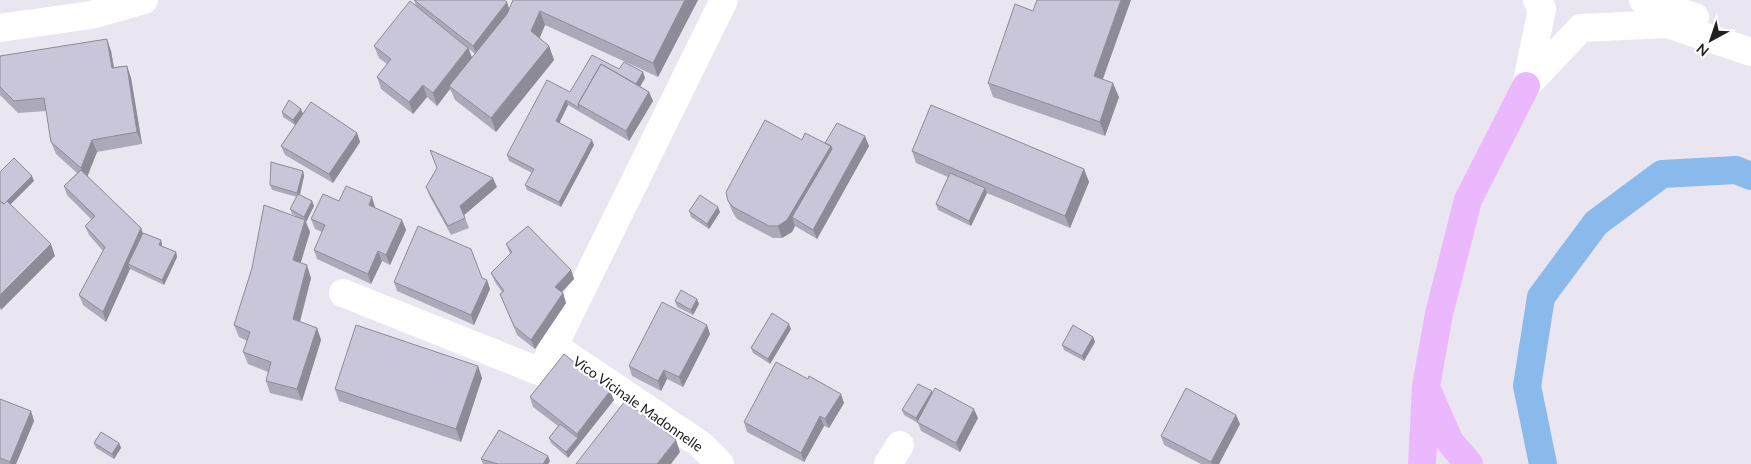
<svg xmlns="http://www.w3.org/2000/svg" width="1751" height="464" font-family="Lato,sans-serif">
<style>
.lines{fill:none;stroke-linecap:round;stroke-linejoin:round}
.minor{stroke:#fff;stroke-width:28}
.tertiary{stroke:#fff;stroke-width:28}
.secondary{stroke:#ecb8fd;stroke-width:28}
.motorway{stroke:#8ab9ec;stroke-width:28}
.wall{fill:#acaaba;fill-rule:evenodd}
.shaded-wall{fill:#8c8b97}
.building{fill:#c8c6d8;stroke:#8c8b97}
.labels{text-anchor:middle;stroke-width:4.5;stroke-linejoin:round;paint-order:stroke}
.street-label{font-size:14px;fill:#202020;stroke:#fff}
</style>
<rect width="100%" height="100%" fill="#eae6f1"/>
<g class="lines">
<!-- minor -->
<path class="minor" d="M343,293L541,372L724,0
M554,346L700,444L720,464
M888,464L900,445"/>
<!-- tertiary -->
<path class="tertiary" d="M1643,0L1695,17
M0,28L91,15L144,0
M1526,86L1581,28L1667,24L1751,52
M1526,86L1542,9L1537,0"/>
<!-- secondary -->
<path class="secondary" d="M1429,394L1450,442L1469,464
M1422,464L1426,386L1439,314L1468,200L1526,86"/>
<!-- motorway -->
<path class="motorway" d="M1543,464L1527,386L1541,297L1596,223L1662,174L1736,170L1751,176"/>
</g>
<!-- wall -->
<path class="wall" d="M414,0L509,9L698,0L658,77L545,25L539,38L549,46L554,60L496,132L455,100L450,89L437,106L427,97L413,114L381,89L377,77L387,64L379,58L374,46L416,6ZM469,49L475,54L472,58Z
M1033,11L1103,80L1119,97L1105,136L993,97L988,83Z
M111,51L114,67L127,66L131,78L142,144L97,152L87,176L141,228L143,233L161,240L162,245V246L176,252L177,257L164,285L130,269L106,322L83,305L79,295L103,251L89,235L85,226L92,220L67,195L64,186L77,173L56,154L51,142L46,111L18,113L0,95V56Z
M619,69L643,72L645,78L640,86L649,92L653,101L629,141L568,105L559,122L594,145L561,207L527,190L525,185L532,173L509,161L507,155L570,92Z
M282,112L303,113L357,133L360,142L333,183L285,155L281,146L295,125L283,117Z
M802,140L825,143L869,146L817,239L795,226L792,232L782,238H773L737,219L733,213L728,201Z
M912,151L1084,169L1089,182L1070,228L987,193L971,226L938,210L936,204L948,177L916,163Z
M303,171L304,176L300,195L312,201L314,206L306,222L310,232L300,263L311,278L300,322L317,328L321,340L302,401L270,393L266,381L268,372L248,364L243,352L247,341L239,337L234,325L296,216L292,214L290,209L297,197L272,190L270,185Z
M426,187H497L464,215L469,228L451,235L430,197Z
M339,201L375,207V208L402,220L406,230L390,265L382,261L371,284L317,259L314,250L322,232L315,229L311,219Z
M689,211L720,212L709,229L691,217Z
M506,244L571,270L574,279L562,292L563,293L566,303L535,349L517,335L500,294L502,292L495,282L491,273L510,254Z
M482,278L487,280L490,289L474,325L397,291L394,282Z
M675,301L699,304L693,315L677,307Z
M791,329L770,364L753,353L751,348Z
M710,334L683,387L667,379L661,391L632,376L629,366Z
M1093,337L1095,342L1084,361L1064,350L1062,345Z
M478,366L482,378L461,442L339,401L335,389Z
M932,393L978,418L960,452L921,431L918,423L904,415L902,410Z
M530,397L614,400L568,458L551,443L549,438L558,426L533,407Z
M0,399L31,411L34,421L16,464H0Z
M844,403L829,428L824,426L804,462L747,432L744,422Z
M1240,424L1219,464H1201L1164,445L1161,436Z
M94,443H119L121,448L114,459L96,448Z
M481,459L550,461L548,464H483Z"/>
<!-- shaded-wall -->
<path class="shaded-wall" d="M685,0H698L658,77L653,63Z
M1121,0H1131L1099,90L1094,76Z
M507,2L510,11L477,55L473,46Z
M540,11L545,25L537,45L531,31Z
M107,39L111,51L116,80L112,68Z
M549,46L554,60L496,132L491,118Z
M468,48L473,60L449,86L450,89L437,106L433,93Z
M127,66L131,78L142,144L137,132Z
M643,72L645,78L637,92L635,86Z
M1113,83L1119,97L1105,136L1100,122Z
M423,85L427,97L413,114L409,102Z
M649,92L653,101L629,141L626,131Z
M566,100L568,105L558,126L556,121Z
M301,109L303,114L295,125L293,120Z
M357,133L360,142L333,183L329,174Z
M865,136L869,146L817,239L813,230Z
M92,140L97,152L86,180L81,168Z
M592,140L594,145L561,207L559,202Z
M831,146L835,159L792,217L795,226L792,232L782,238L778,226Z
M1084,169L1089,182L1070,228L1065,216Z
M303,171L304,176L299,198L297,193Z
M32,176L34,181L3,212L1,206Z
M493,178L497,187L463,216L460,206Z
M985,188L987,193L971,226L969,221Z
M372,197L375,207L372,214L369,205Z
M312,201L314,206L306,222L304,217Z
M718,207L720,212L709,229L707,224Z
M305,220L310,232L298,272L293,260Z
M402,220L406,230L390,265L386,255Z
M141,228L144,238L128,264L130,269L106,322L103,312Z
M161,240L162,245L161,250L159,245Z
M51,244L55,256L1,310L0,307V295Z
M378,251L382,261L371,284L368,274Z
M176,252L177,257L164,285L162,280Z
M307,265L311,278L297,332L293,319Z
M571,270L574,279L558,296L555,287Z
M487,280L490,289L474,325L471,315Z
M563,293L566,303L535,349L531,340Z
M697,299L699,304L693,315L691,310Z
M789,324L791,329L770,364L768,359Z
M707,325L710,334L683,387L679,377Z
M317,328L321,340L302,401L297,389Z
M1093,337L1095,342L1084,361L1082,356Z
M478,366L482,378L461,442L456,429Z
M664,370L667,379L661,391L658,381Z
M610,391L614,400L568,458L566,452L578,438L577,434Z
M932,391L933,396L918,423L916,418Z
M841,394L844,403L829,428L825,419Z
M974,409L978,418L960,452L956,443Z
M31,411L34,421L16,464H11L10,462Z
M1236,415L1240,424L1219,464H1212L1211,462Z
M820,416L824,426L804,462L801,453Z
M676,440L680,452L671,464H657Z
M119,443L121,448L114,459L112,454Z
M548,456L550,461L548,464H543Z"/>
<!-- building -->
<path class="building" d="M414,0H504L507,2L473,46Z
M513,0H685L653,63L540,11L531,31L549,46L491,118L449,86L507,14Z
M1037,0H1121L1094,76L1113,83L1100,122L988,83L1015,4L1033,11Z
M410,1L468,48L433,93L423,85L409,102L377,77L391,59L374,46Z
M107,39L112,68L127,66L137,132L92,140L81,168L51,142L44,98L14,101L0,87V56Z
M592,55L619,69L624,62L643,72L636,84L601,64L578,104L579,108L566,100L556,121L592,140L559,202L525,185L534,169L507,155L547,80L570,92Z
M601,64L649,92L626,131L578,104Z
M289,100L301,109L293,120L282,112Z
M311,102L357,133L329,174L281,146Z
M931,105L1084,169L1065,216L912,151Z
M765,120L802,140L805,133L831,146L787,220L778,226H769L733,207L728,201L726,192Z
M837,123L865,136L813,230L792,217L832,149L831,146L825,143Z
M430,150L493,178L460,206L465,218L448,226L426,187L437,168Z
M14,158L32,176L4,204L0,201V172Z
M271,162L303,171L297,193L270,185Z
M81,170L141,228L103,312L79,295L105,247L85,226L95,216L64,186Z
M950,173L985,188L969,221L936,204Z
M346,186L372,197L369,205L402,220L386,255L378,251L368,274L314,250L325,225L311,219L323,194L339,201Z
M298,194L312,201L304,217L290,209Z
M700,195L718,207L707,224L689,211Z
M0,201L4,204L7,201L51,244L0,295Z
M264,205L305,220L293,260L307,265L293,319L317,328L297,389L266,381L271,362L243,352L250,332L234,325L252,268Z
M418,226L471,249L482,278L487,280L471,315L394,282Z
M528,226L571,270L555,287L563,293L531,340L514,326L500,294L504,291L491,273L512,252L506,244Z
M143,233L161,240L159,245L176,252L162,280L128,264Z
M681,290L697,299L691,310L675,301Z
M662,302L707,325L679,377L664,370L658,381L629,366Z
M772,313L789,324L768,359L751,348Z
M356,325L478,366L456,429L335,389Z
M1073,325L1093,337L1082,356L1062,345Z
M564,354L610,391L577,434L530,397Z
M776,362L808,379L809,376L841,394L825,419L820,416L801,453L744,422Z
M918,384L932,391L916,418L902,410Z
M935,388L974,409L956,443L917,422Z
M1186,388L1236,415L1211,462L1161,436Z
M0,399L31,411L10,462L0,458Z
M625,401L676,440L657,464H576Z
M560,424L578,438L566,452L549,438Z
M499,430L548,456L543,464H498L481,459Z
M101,432L119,443L112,454L94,443Z"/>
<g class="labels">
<!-- street labels -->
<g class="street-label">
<text transform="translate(638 404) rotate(35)" y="5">Vico Vicinale Madonnelle</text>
</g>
</g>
<!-- north arrow -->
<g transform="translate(1711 40) rotate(220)" stroke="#ffffff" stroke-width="4" paint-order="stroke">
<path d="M0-4L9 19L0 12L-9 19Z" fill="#202020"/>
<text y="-8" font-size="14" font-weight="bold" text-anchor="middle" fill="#202020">N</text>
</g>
</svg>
